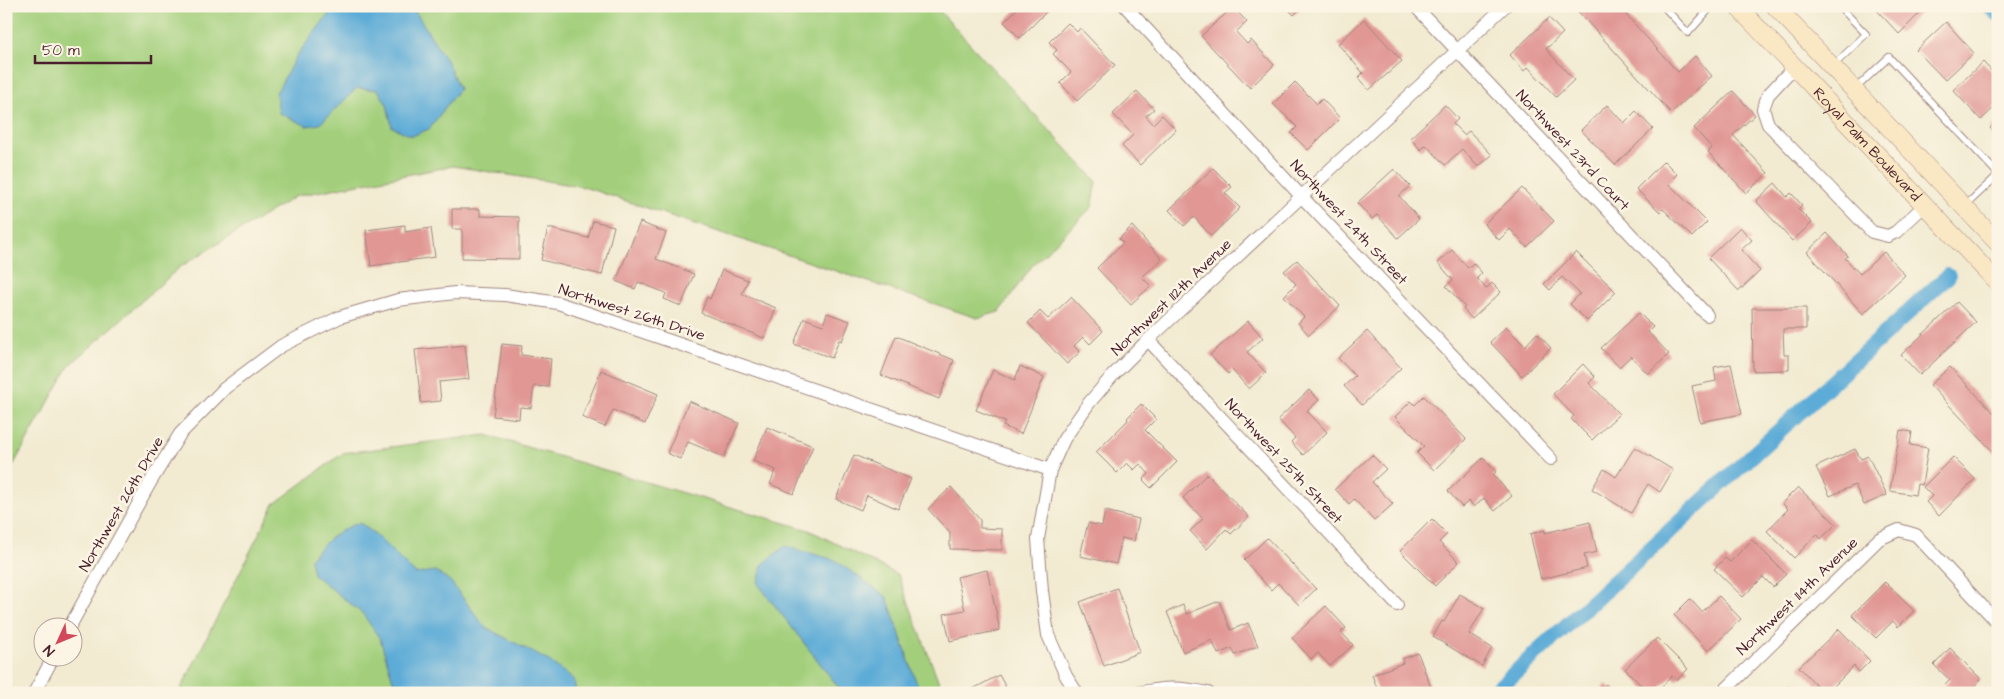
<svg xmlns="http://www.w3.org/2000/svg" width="2004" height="699" font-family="'Architects Daughter',sans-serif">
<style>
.green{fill:#a3cf7c;stroke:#767754}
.water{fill:#5dacd7;stroke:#546681}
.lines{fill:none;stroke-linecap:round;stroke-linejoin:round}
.canal{stroke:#5dacd7;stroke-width:16}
.building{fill:#e19895}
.lane-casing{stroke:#9e857e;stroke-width:8}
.street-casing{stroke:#9e857e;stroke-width:14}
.secondary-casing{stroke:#9e857e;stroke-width:19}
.lane{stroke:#fff;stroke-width:6}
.street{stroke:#fff;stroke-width:12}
.secondary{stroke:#fae7c3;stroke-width:18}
.labels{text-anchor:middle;stroke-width:5;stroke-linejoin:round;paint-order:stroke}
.street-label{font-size:15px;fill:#4a1f2b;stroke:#fcf5e5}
</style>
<rect width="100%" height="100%" fill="#fcf5e5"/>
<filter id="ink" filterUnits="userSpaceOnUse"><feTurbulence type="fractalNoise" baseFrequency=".02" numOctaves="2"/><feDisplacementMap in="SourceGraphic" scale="10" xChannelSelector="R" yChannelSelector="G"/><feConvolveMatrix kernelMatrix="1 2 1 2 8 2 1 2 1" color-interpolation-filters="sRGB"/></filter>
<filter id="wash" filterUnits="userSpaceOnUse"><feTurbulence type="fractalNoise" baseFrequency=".0096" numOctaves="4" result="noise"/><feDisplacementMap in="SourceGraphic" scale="20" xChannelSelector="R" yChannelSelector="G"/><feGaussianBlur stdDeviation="1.12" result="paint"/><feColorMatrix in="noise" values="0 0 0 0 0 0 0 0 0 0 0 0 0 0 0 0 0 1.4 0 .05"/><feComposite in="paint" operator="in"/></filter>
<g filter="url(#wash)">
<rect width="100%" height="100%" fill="#f2ebd2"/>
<!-- green -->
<path class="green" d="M6,6H935L1097,182L1092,207L1032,266L999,312L977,318L584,187L453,166L296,196L180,267L69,366L6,478Z
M486,435L809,530L898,575L943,693H179L274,504L343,453Z"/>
<!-- water -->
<path class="water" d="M335,6H412L447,62L459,89L429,129L412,136L392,127L387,105L378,90L357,88L320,124L307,126L279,113L276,93L297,55Z
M360,523C381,537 397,558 416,574L435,571L450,581L485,627L549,661L574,680L576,693H397L380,639L363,614L313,574L310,559C325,542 338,528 360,523Z
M785,546L835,560L887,597L920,693H843L758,584L762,565Z"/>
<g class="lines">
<!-- canal -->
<path class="canal" d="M1990,6L1998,14
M1493,693L1948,276"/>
</g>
<g id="blocks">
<!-- building -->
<path class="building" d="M1020,6H1052L1020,38L1004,22Z
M1285,6H1303L1294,15Z
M1575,6H1618L1678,72L1695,56L1712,76L1671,113L1574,7Z
M1873,6H1927L1899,34Z
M1233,7L1247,22L1236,32L1247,44L1251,40L1274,65L1250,88L1201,36Z
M1549,18L1563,33L1546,49L1574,80L1556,97L1528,67L1524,71L1510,55Z
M1364,19L1402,61L1369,90L1358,78L1363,73L1338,44Z
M1946,22L1974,53L1945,80L1916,50Z
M1068,23L1077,32L1080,28L1115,65L1077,101L1060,83L1071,72L1053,54L1057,50L1049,42Z
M1983,62L1998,78V104L1981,120L1953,90Z
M1295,82L1317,104L1322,99L1340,118L1308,150L1291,133L1297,127L1273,104Z
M1137,91L1154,109L1146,116L1153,124L1162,115L1176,130L1140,165L1122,146L1133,135L1113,114Z
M1733,91L1755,115L1733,135L1768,173L1746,193L1708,152L1712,148L1694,128Z
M1445,105L1458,119L1453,124L1464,135L1469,131L1492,155L1478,167L1462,149L1445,165L1426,145L1421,150L1410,138Z
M1607,105L1624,123L1636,111L1653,129L1615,165L1581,130Z
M1998,121V137L1990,128Z
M1664,161L1677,174L1668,183L1707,222L1692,237L1663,209L1660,212L1636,189Z
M1213,168L1232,187L1225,193L1240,208L1211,236L1194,217L1184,226L1169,210Z
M1394,169L1410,186L1399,196L1419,219L1398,238L1377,215L1372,219L1357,203Z
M1775,183L1787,197L1791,193L1802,205L1798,209L1812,223L1792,241L1756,201Z
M1522,188L1554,221L1527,247L1510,229L1499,240L1484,224Z
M452,209H480V216L519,217V259L462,258V229H452Z
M593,221L614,226L602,275L541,260L548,228L588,238Z
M640,222L666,233L656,259L694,274L681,306L664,299L666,293L638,282L635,289L616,281Z
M405,225V232L431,228L435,257L371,266L366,230Z
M1132,226L1162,259L1142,277L1151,286L1131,304L1097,268L1123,243L1119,239Z
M1740,227L1752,240L1741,250L1760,271L1739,291L1708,258Z
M1827,233L1848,256L1845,258L1860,274L1884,252L1905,275L1863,314L1807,252Z
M1452,250L1468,268L1473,263L1482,273L1477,278L1486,289L1492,283L1501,292L1472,319L1463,309L1465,307L1446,286L1453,280L1438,263Z
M1576,252L1616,292L1587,321L1570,304L1580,294L1562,277L1550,290L1544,284Z
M1297,260L1340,306L1309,335L1298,323L1304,317L1284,296L1296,284L1284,271Z
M722,270L748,280L742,294L776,308L764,338L701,313L707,297L710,299Z
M1071,297L1103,331L1090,344L1083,337L1074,346L1080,352L1067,364L1028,323L1040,311L1048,319Z
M1957,302L1976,322L1920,375L1901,355Z
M1752,308H1806V329H1783L1784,355H1789V370L1753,371Z
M827,313L850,321L842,341L839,340L832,358L794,344L804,318L823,325Z
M1639,313L1653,327L1648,332L1669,354L1648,374L1631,356L1619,367L1601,348Z
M1248,321L1263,338L1247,352L1266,373L1249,389L1232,370L1228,374L1210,355Z
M1506,327L1525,346L1537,333L1551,348L1522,376L1490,342Z
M1367,331L1401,368L1362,405L1344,386L1355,376L1338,358Z
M896,336L954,360L939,399L881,375Z
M502,344L522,346L521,355L551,359L548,387L534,386L531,408L520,407L519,419L493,416Z
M465,345L469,379L439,382L441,401L421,403L415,350Z
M1583,364L1595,377L1589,383L1619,414L1592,440L1571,419L1574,416L1553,394Z
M1731,364L1742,414L1700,422L1692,386L1716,381L1714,367Z
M1020,366L1044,377L1021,434L1003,426L1005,422L976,410L993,370L1015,380Z
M1950,367L1998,417V457L1930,385Z
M601,370L658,394L645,424L613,410L605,427L582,417Z
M1309,390L1319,400L1307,411L1327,432L1303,455L1291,442L1295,438L1278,419Z
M1424,396L1466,439L1434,470L1417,453L1424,446L1395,417L1411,401L1415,405Z
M689,401L739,423L724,457L688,442L680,459L667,453Z
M1141,404L1156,419L1145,430L1177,462L1151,488L1143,480L1149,474L1140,464L1134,470L1127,463L1117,473L1096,452L1128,420L1127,418Z
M767,427L813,446L794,494L770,484L776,470L753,461Z
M1900,430L1912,432L1910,445L1928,448L1922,485L1917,484L1915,495L1890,491Z
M1635,447L1673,470L1660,492L1648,484L1631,513L1592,489L1604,469L1616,477Z
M1855,449L1861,459L1868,456L1887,495L1864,505L1855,485L1830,496L1816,467Z
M854,455L911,479L898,509L867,495L861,510L836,499Z
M1372,455L1386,469L1372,482L1393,504L1374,521L1354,499L1349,504L1335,489Z
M1953,457L1975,479L1939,516L1926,502L1932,496L1923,487Z
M1483,458L1496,472L1493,475L1512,496L1495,511L1484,498L1474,507L1469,501L1462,507L1448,491Z
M1207,474L1249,517L1231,534L1226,529L1207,549L1190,531L1203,519L1183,498Z
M951,487L980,520V528L1002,529V550L950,549V533L928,509Z
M1798,487L1836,524L1821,539L1817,534L1794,558L1767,531L1788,509L1782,503Z
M1105,511L1139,519L1134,541L1122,538L1116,564L1080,556L1088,523L1102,526Z
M1432,519L1447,534L1439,542L1459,562L1435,586L1400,551Z
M1590,522L1597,552L1584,555L1587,568L1541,579L1530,534L1545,530V533Z
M1267,538L1316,589L1299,605L1278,583L1271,590L1244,560Z
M1752,540L1786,574L1773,587L1763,577L1743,597L1714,569L1725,558L1730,562Z
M987,570L1000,630L950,641L944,614L965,610L957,577Z
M1885,582L1914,611L1898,627L1893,621L1876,638L1852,615Z
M1117,588L1140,652L1104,666L1080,602Z
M1460,594L1484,608L1469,634L1492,648L1482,666L1433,637L1442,621L1444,622Z
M1719,596L1741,619L1708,651L1674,615L1690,599L1702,612Z
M1219,601L1231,630L1248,623L1258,646L1235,655L1232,648L1218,654L1212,640L1183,652L1167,612L1183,605L1187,614Z
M1326,606L1346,628L1341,632L1353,645L1330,666L1318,653L1311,659L1292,638Z
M1839,629L1870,661L1859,672L1854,666L1827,693H1824L1799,667Z
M1657,638L1688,669L1677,680L1672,676L1655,693H1649L1625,669Z
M1950,648L1981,679L1968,693H1937L1950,680L1934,665Z
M1418,653L1433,693H1379L1372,675L1403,663L1402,659Z
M999,675L1009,693H975L973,689Z
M1606,684L1615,693H1598Z
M1789,686L1795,693H1782Z"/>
</g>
</g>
<g filter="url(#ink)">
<use href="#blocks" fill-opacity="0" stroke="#9e857e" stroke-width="1"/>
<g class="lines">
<!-- lane casing -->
<g class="lane-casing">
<path id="lane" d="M1663,6L1688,33L1712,6
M1833,66L1866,34L1839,6
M1855,89L1889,57L1998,174
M1965,206L1998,175"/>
</g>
<!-- street casing -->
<g class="street-casing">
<path id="street" d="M1125,6L1301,196L1551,459
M1415,6L1707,315
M1794,67L1768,95L1763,109L1768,124L1872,232L1888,236L1896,232L1925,205
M1148,340L1397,605
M70,626L151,481L180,434L225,388L281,346L340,317L398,300L455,293L505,295L558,303L1050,470
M34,693L54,656
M1077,693L1066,676L1048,635L1042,591L1038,539L1050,470L1064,439L1089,403L1113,375L1148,340L1505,6
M1138,693C1164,687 1182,687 1208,693
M1722,693L1879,539L1899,530L1916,535L1998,623"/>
</g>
<!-- secondary casing -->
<g class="secondary-casing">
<g id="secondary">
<path id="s1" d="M1737,6L1998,283"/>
<path d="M1775,6L1998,243"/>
</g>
</g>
<!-- lane -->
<use href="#lane" class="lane"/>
<!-- street -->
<use href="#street" class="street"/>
<!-- secondary -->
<use href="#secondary" class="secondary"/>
</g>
</g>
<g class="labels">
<!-- street labels -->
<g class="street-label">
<text dy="5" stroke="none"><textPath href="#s1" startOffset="190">Royal Palm Boulevard</textPath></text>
<text transform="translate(1573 150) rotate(47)" y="5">Northwest 23rd Court</text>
<text transform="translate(1349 222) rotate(47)" y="5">Northwest 24th Street</text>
<text transform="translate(1171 297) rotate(-44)" y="5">Northwest 112th Avenue</text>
<text transform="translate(632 312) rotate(18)" y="5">Northwest 26th Drive</text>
<text transform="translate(1284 461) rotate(47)" y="5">Northwest 25th Street</text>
<text transform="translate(121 504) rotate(-60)" y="5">Northwest 26th Drive</text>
<text transform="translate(1797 596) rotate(-44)" y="5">Northwest 114th Avenue</text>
</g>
</g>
<!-- margin -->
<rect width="2004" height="699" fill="none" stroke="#fcf5e5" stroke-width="25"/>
<!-- north arrow -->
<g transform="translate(58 642) rotate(226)"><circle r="24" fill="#fcf5e5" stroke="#b59f9b"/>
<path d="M0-4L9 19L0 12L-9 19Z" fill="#d1495b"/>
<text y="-8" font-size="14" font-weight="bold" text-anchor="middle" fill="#4a1f2b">N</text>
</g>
<!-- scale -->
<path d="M35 55v8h116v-8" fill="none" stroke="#4a1f2b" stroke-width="2.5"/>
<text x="42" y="55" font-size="15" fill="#4a1f2b" stroke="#fcf5e5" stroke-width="4" paint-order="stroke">50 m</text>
</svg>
